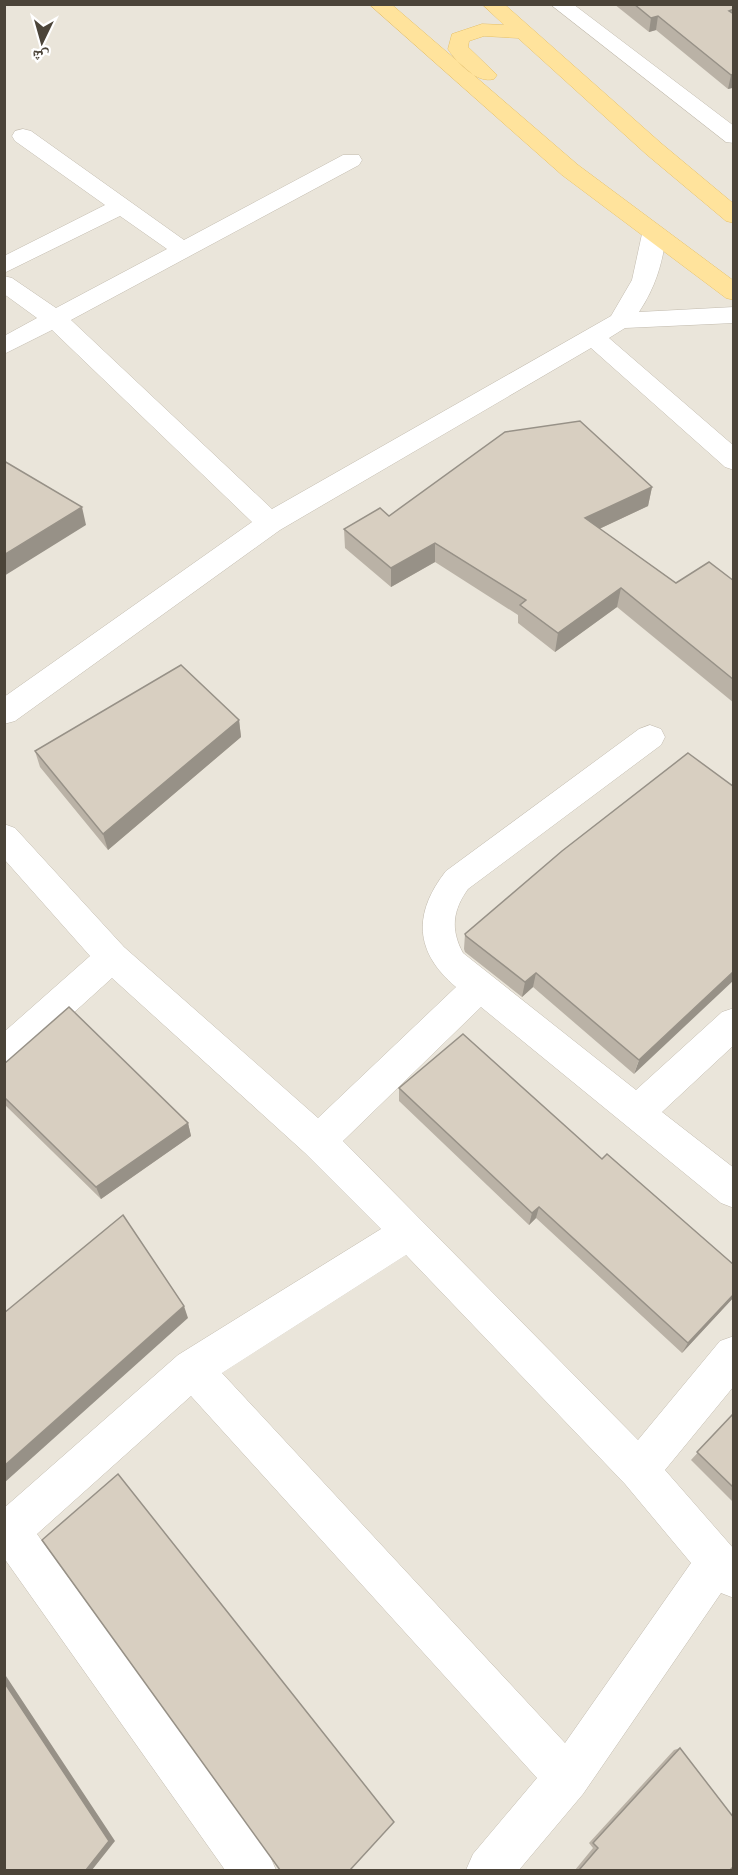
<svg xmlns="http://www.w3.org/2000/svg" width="738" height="1875" font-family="'Asap Condensed','Noto Naskh Arabic',sans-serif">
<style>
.residential{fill:#eae5da}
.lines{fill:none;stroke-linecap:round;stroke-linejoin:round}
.minor-casing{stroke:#c2bbae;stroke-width:1}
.primary-casing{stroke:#e6c16a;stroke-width:1}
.minor{fill:#fff;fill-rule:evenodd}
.primary{fill:#ffe39c;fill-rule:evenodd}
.wall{fill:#bab2a6}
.shaded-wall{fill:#979187}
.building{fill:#d8cfc1;stroke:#979187;stroke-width:1.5}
</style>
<rect width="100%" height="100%" fill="#f6f3ec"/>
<!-- residential -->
<path class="residential" d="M5,5H733V1870H5Z"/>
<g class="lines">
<!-- minor casing -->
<g class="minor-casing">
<path id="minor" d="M550,4H573L734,126V143L726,142Z
M23,129L31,131L184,240L343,155H359L362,160L359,165L71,320L272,509L611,316L632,280L642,234L646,229H662L666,234C663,263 655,288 639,312L734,307V323L625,328L609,338L734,446V470L725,467L591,348L280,530L15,721L4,724V697L252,522L52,330L4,354V336L37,318L4,294V276L12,278L56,308L167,249L120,216L4,273V256L105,205L15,141L12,136L15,131Z
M650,725L661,729L665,737L661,745L468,889C453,910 450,929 463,953L636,1090L722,1012L734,1008V1045L662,1112L734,1168V1208L721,1203L481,1007L343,1141L638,1440L720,1341L734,1336V1386L665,1470L734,1549V1598L721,1593L583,1794L519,1870H466L473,1854L537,1778L191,1396L37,1534L269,1854L276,1870H225L4,1558V1508L178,1355L381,1229L305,1153L112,978L16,1065L4,1069V1032L90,956L4,859V824L15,828L124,947L318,1118L456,987C414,952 413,913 446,871L639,729ZM406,1255L625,1484L691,1563L565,1743L222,1373Z"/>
</g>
<!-- primary casing -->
<g class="primary-casing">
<path id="primary" d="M369,4H391L578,165L734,281V300L726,298L562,175Z
M482,4H504L662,144L734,204V223L726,221L646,154L518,38L484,36L469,41L468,47L497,75L494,79C477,84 457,63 448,49L452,34L482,24L504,25Z"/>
</g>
<!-- minor -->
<use href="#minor" class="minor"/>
<!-- primary -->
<use href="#primary" class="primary"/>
</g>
<!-- wall -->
<path class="wall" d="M614,4H734V89L732,88L728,89L656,30L649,32Z
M652,487L648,506L599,529L676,583L734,581V703L617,607L555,652L518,623V615L435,562L391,587L345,548L344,529L389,516Z
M239,720L241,737L108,850L40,767L35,751Z
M734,787L634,1074L533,987L522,997L465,952L464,949L465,934Z
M4,1064L188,1123L191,1136L101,1199L4,1104Z
M399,1088L602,1159L734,1265V1297L682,1353L536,1218L529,1225L399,1101Z
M734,1413V1503L691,1460Z
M680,1748L730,1870H575L593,1848L589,1843L674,1750Z"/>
<!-- shaded-wall -->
<path class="shaded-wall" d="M658,16L656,30L649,32L651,18Z
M734,74L732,88L728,89L731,75Z
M652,487L648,506L582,537L585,518Z
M82,507L86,525L4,576V555Z
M435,543V562L391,587V568Z
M621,588L617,607L555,652L558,633Z
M239,720L241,737L108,850L103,834Z
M734,971V980L634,1074L639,1060Z
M536,973L533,987L522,997L525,982Z
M188,1123L191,1136L101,1199L96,1187Z
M539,1207L536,1218L529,1225L532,1213Z
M734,1294V1297L682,1353L688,1343Z
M184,1306L188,1318L4,1483V1466Z
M4,1673L115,1841L92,1870H86L4,1682Z"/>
<!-- building -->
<path class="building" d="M634,4H734V9L729,11L734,14V74L731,75L658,16L651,18Z
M580,421L652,487L585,518L676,583L709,562L734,581V680L621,588L558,633L520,605L526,600L435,543L391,568L344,529L380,508L389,516L505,432Z
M4,461L82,507L4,555Z
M181,665L239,720L103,834L35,751Z
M688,753L734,787V971L639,1060L536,973L525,982L466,936L465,934L562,851Z
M69,1007L188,1123L96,1187L4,1097V1064Z
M463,1034L602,1159L607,1154L734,1265V1294L688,1343L539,1207L532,1213L399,1088Z
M123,1215L184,1306L4,1466V1313Z
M734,1413V1488L697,1452Z
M118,1474L394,1822L350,1870H280L42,1540Z
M4,1682L109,1841L86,1870H4Z
M680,1748L734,1818V1866L730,1870H579L598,1848L593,1843Z"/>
<!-- border -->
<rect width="738" height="1875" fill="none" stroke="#4b4439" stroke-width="12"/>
<!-- north arrow -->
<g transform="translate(42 42) rotate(185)" stroke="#ffffff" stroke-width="4.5" paint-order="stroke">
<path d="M0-4.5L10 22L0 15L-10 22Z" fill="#4b4439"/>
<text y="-9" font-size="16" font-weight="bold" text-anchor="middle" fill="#4b4439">ش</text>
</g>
</svg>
